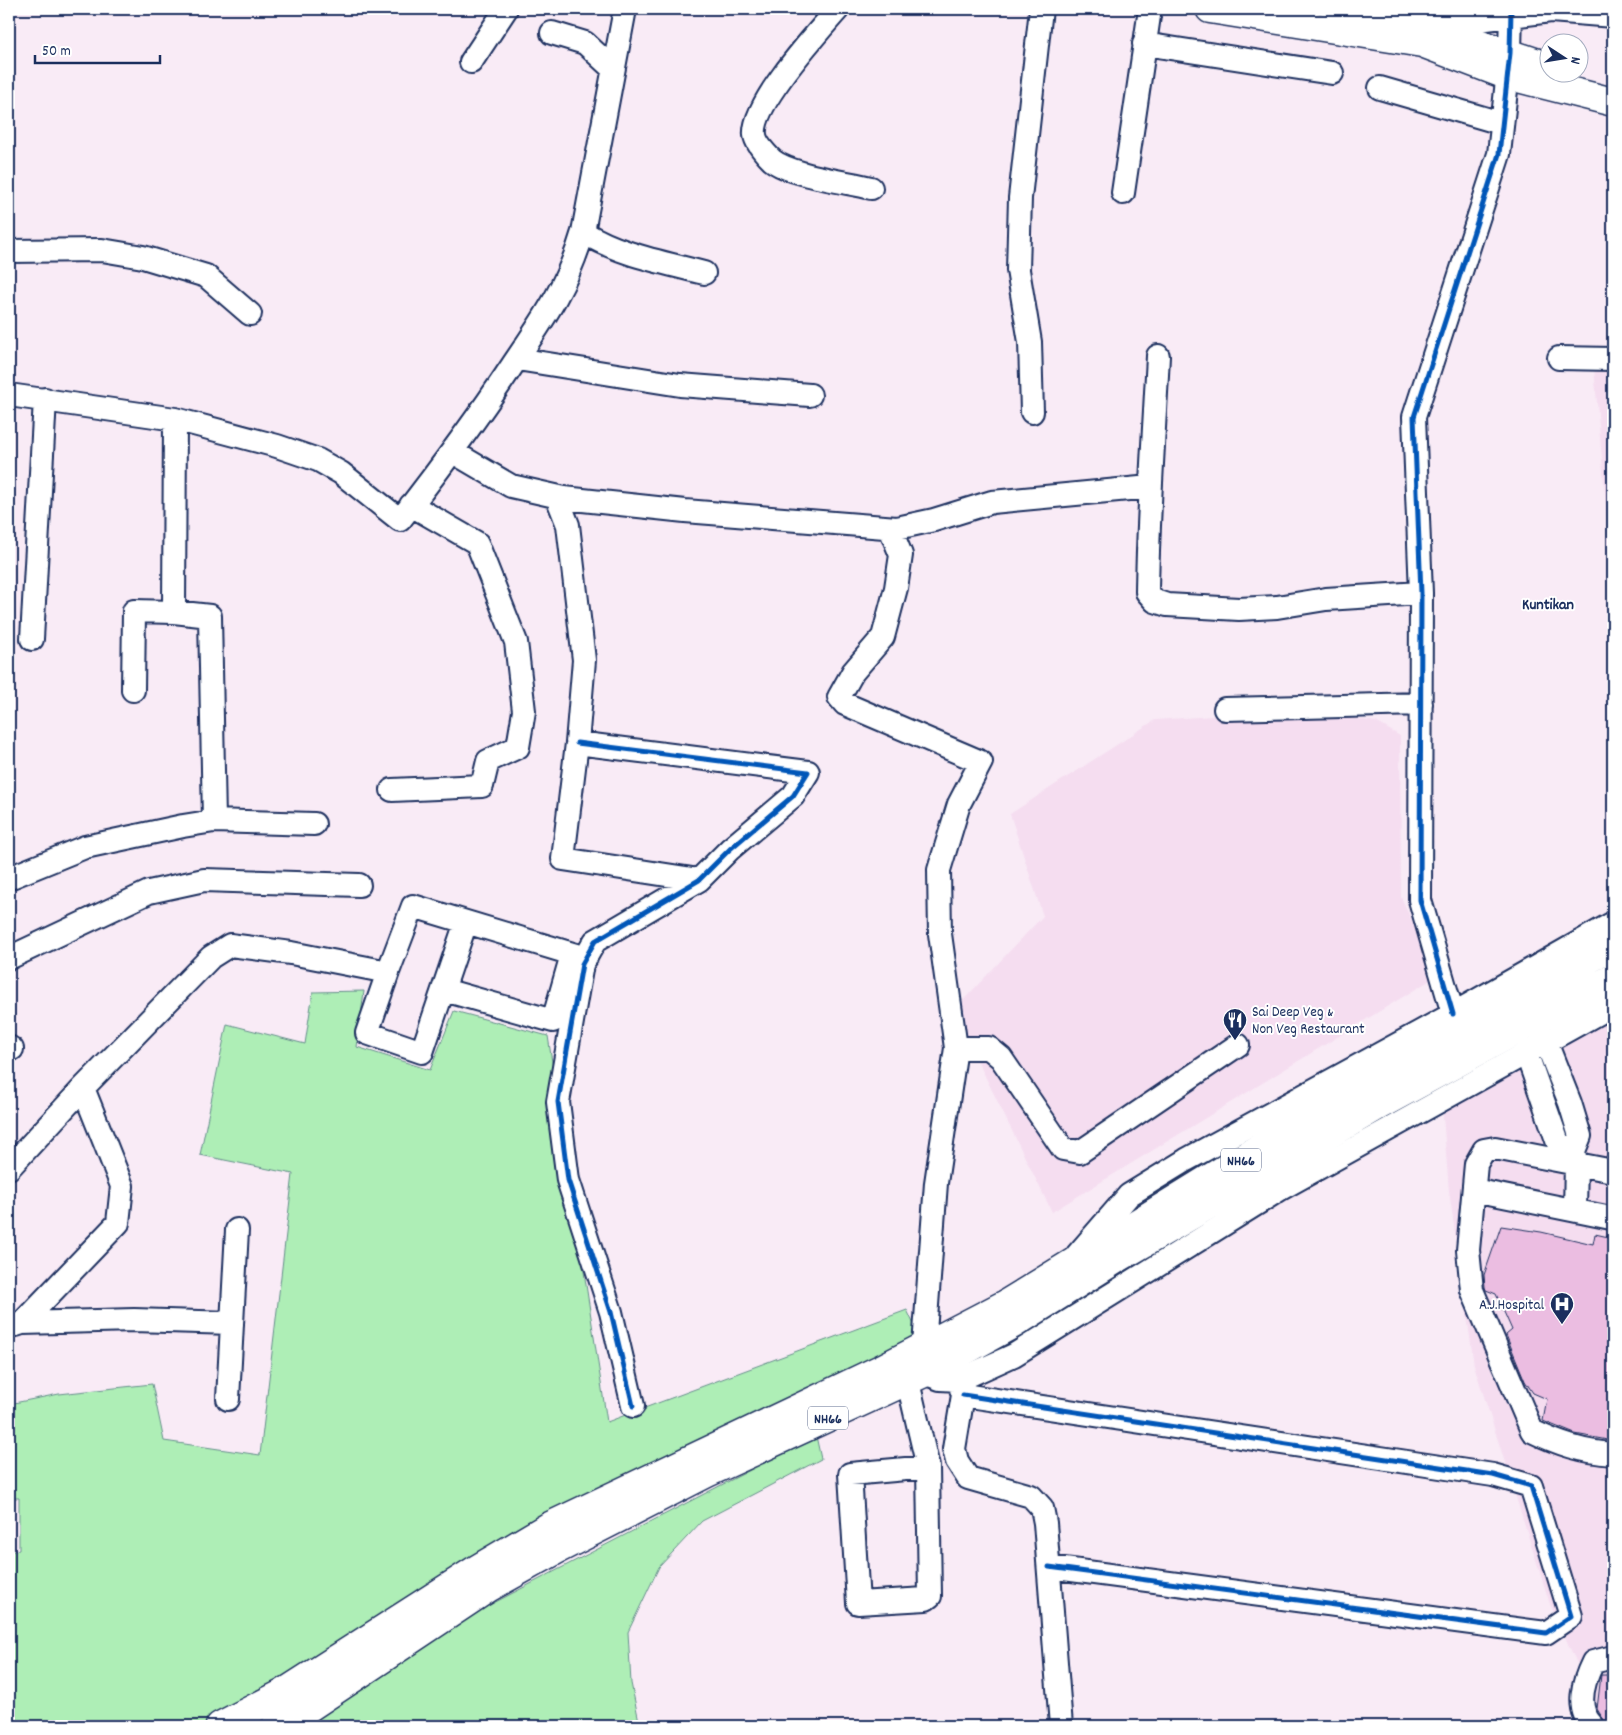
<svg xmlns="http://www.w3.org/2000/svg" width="1622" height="1735" font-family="Dekko,sans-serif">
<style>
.built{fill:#f5ddf0}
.green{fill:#aeeeb6;stroke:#648e8a}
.building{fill:#ebbde1;stroke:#1b2f5e}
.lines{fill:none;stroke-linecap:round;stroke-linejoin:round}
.minor-casing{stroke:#1b2f5e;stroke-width:26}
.major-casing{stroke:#1b2f5e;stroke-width:31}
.highway-casing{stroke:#1b2f5e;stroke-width:31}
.minor{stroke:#fff;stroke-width:22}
.major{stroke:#fff;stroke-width:28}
.highway{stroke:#fff;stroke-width:28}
.cycleway-casing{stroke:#fff;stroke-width:8}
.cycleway{stroke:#0057b8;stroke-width:5}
.labels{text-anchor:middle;stroke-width:4;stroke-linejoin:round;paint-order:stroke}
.shield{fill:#fff;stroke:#5f6d8e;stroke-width:1}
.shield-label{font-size:14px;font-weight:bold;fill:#1b2f5e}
.poi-label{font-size:15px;fill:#1b2f5e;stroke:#fff;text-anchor:start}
.neighbourhood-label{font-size:16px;font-weight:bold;fill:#1b2f5e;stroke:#fff}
</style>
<rect width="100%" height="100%" fill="#f9ebf6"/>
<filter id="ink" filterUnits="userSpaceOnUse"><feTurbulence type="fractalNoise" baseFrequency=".02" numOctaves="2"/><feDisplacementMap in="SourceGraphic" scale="10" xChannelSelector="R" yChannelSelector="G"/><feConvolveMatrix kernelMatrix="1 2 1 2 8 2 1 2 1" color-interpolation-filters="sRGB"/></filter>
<g filter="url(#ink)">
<!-- built -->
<path class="built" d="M1593,357L1613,359V586Z
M1300,710L1376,722L1400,736L1401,897L1437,976L1052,1212L953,1011L1043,916L1010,814L1155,720Z
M1613,1011V1726H1604V1723L1550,1604L1474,1365L1449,1191L1442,1104Z"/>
<!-- green -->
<path class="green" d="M364,991L357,1047L430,1070L454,1011L548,1036L607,1422L907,1310L924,1346L207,1726H9V1552L19,1550V1498H9V1404L59,1394L152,1384L164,1441L260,1455L293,1174L200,1155L227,1024L305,1044L313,992Z
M816,1436L821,1459L702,1521L659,1567L628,1632L631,1683L640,1726H241L372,1666Z"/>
<!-- building -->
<path class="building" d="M1501,1226L1541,1232L1593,1244L1595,1234L1613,1238V1441L1575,1434L1543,1421L1547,1399L1533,1393L1525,1381L1506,1335L1512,1330L1496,1294L1486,1290L1485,1287L1484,1275Z
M1601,1675H1613V1722H1605L1597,1709Z"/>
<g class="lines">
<!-- minor casing -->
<g class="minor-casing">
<path id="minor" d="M838,9C818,32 751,105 755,135C756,143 766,154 772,160C790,175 847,182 871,188
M1430,26L1551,11L1613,16
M552,33L585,43L613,69
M1144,44L1332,73
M471,62L506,9
M1380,88L1501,123
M1123,193L1150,9
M583,232C620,255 663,262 704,273
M9,251L102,250L143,257L206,276L250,314
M1158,356C1154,435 1148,513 1147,592L1155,601L1167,605L1239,609L1277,607L1326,599L1421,593
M1559,358L1613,359
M517,359L680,385L810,395
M9,395L175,419L277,446L318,460L341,473L400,520C439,470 477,419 512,366C543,320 567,287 583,232L625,9
M1032,412L1030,342L1018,270L1020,198L1041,9
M175,419L174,612L210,616L214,821
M453,452L511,486L564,498L685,511L897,528L934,520L992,502L1150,487
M557,497L568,525L584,660L577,743L563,859L699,880
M890,528L901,555L896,588L883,637L853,672L839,697L845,704L981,762L959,804L939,870L940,934L956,1048L936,1183L924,1346
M32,639L45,399
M133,690L134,611L174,612
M1225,709L1421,704
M577,743L808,772L793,796L730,849L699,880L595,941L582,964L558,1102L568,1180L611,1312L633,1406
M392,790L482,786L488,761L518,747L524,711L516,642L477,543L411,505
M9,878L85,847L183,826L214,821L314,824
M9,958L149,892L204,880L359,885
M388,972L367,1033L422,1052L466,922
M444,990L553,1021L571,958
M1453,1014L1420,900L1421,593L1414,417L1499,154L1510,53L1511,9
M1546,1042L1570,1103L1580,1136L1574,1151L1576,1163L1575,1210
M9,1047L12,1049
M956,1048H989L1001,1058L1063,1149L1080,1152L1238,1045
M1526,1052L1558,1143L1574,1151
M9,1168L83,1088L211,957L230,945L291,953L388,972L413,906L586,958
M1613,1171L1495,1148L1484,1150L1476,1164L1468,1250L1472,1290L1532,1431C1559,1444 1583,1452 1613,1454
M1474,1190L1611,1218
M1077,1255L1129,1195L1186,1160L1453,1014L1613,923
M22,1323L118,1223L122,1186L83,1088
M16,1325L22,1323L134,1320L232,1323
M924,1373L940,1379L959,1380L1014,1355L1279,1190L1613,1005
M908,1382L928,1467L930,1596L926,1599L858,1603L850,1474L928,1467
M959,1382L963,1395L954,1449L957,1461L968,1478L1031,1496L1042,1508L1045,1523L1061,1726
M963,1395L1493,1475L1531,1486L1571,1616L1546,1633L1049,1567
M228,1399L237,1230
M1593,1726C1575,1709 1583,1682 1593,1662L1613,1657"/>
</g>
<!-- major casing -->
<g class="major-casing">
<path id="major" d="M1210,9L1422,43L1506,75L1613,102
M1335,9L1380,15L1427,26L1550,67"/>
</g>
<!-- highway casing -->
<g class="highway-casing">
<path id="highway" d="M220,1726L282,1694L477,1569L548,1527L883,1368L1006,1304L1369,1080L1613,946
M276,1726L299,1714L488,1588L558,1549L707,1473L924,1373L1015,1323L1115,1260L1378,1106L1613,978"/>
</g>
<!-- minor -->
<use href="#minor" class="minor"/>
<!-- major -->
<use href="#major" class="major"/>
<!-- highway -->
<use href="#highway" class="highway"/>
<!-- cycleway casing -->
<g class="cycleway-casing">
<path id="cycleway" d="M577,743L808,772L793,796L730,849L699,880L595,941L582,964L558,1102L568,1180L611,1312L633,1406
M1453,1014L1420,900L1421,593L1414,417L1499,154L1510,53L1511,9
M963,1395L1493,1475L1531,1486L1571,1616L1546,1633L1049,1567"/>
</g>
<!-- cycleway -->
<use href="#cycleway" class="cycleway"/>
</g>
</g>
<!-- icons -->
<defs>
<g id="restaurant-pin" transform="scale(1.25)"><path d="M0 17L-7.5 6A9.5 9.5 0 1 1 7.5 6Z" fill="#1b2f5e" stroke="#fff"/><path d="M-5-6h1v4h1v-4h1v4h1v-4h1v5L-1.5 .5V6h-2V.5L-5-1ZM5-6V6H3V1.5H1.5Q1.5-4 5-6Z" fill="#fff"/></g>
<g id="hospital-pin" transform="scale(1.25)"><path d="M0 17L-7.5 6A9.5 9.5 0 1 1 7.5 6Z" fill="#1b2f5e" stroke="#fff"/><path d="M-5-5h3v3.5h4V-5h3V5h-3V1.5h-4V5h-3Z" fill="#fff"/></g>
</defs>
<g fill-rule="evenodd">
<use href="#restaurant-pin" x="1235" y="1020"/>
<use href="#hospital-pin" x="1562" y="1304"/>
</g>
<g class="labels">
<!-- shield labels -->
<g class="shield">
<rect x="1221" y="1148.5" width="40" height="23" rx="4"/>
<rect x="808" y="1406.5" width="40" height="23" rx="4"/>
</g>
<g class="shield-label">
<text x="1241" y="1165">NH66</text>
<text x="828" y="1423">NH66</text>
</g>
<!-- poi labels -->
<g class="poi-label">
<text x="1252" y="1016">Sai Deep Veg &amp;<tspan x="1252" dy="17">Non Veg Restaurant</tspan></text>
<text x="1544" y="1309" text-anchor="end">A.J.Hospital</text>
</g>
<!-- neighbourhood labels -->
<g class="neighbourhood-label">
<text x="1548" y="609">Kuntikan</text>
</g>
</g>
<!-- margin -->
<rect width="1622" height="1735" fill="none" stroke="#fff" stroke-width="30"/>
<rect x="15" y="15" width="1592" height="1705" fill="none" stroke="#1b2f5e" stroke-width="2" filter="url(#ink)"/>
<!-- north arrow -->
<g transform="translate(1564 58) rotate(102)"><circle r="24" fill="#ffffff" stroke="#a4acbf"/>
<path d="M0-4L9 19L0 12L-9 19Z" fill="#1b2f5e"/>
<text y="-8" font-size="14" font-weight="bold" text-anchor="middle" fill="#1b2f5e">N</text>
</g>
<!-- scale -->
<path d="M35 55v8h125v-8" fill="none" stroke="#1b2f5e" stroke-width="2.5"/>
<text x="42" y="55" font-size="15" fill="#1b2f5e" stroke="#ffffff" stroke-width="4" paint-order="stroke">50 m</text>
</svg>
